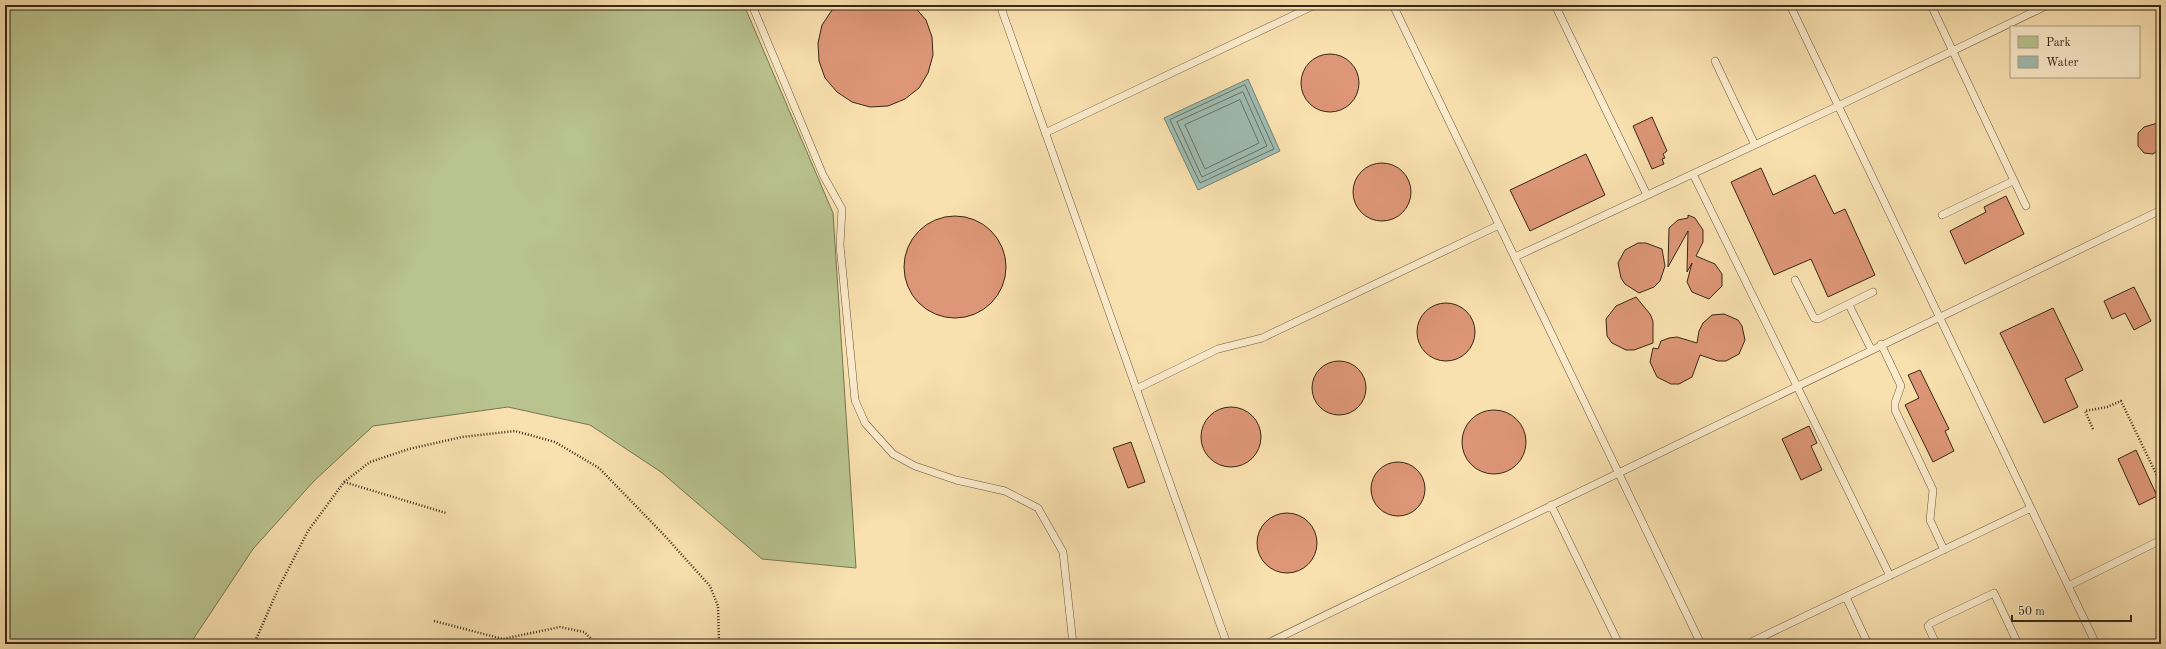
<svg xmlns="http://www.w3.org/2000/svg" width="2166" height="649" font-family="'Old Standard TT',serif">
<style>
.green{fill:#b9c38f;stroke:#787652}
.water{fill:#9fbcb1;stroke:#758173}
.lines{fill:none;stroke-linecap:round;stroke-linejoin:round}
.shore{stroke:#6a7264;stroke-width:1}
.building{fill:#dd9677;stroke:#362816}
.service-casing{stroke:#67563c;stroke-width:8}
.path{stroke:#362816;stroke-width:2.5;stroke-dasharray:1 2;stroke-linecap:butt}
.service{stroke:#fbebcb;stroke-width:7}
</style>
<rect width="100%" height="100%" fill="#f9e0af"/>
<filter id="stains"><feTurbulence type="fractalNoise" baseFrequency=".005" numOctaves="4"/><feColorMatrix values="0 0 0 0 .2 0 0 0 0 .09 0 0 0 0 .02 0 0 0 .5 -.17"/></filter>
<radialGradient id="worn" r=".72"><stop offset=".6" stop-color="#630" stop-opacity="0"/><stop offset="1" stop-color="#630" stop-opacity=".3"/></radialGradient>
<!-- green -->
<path class="green" d="M5,5H744L833,213L856,568L762,559L661,472L590,425L508,407L373,426L313,482L253,549L190,644H9L5,641Z"/>
<!-- water -->
<path class="water" d="M1248,79L1280,151L1198,190L1164,118Z"/>
<g class="lines">
<!-- shore -->
<path class="shore" d="M1245,85L1274,149L1200,183L1170,120Z
M1243,92L1267,146L1202,177L1177,122Z
M1240,100L1259,143L1205,169L1185,125Z"/>
</g>
<!-- building -->
<path class="building" d="M839,5H913L926,20L932,37L933,55L928,73L919,88L905,99L888,106L870,107L852,102L837,92L825,78L819,61L818,43L822,25L832,10Z
M1301 83a29 29 0 1 1 58 0a29 29 0 1 1-58 0Z
M1652,117L1667,151L1663,154L1665,158L1662,159L1664,164L1652,169L1633,126Z
M2161,122V148L2153,154L2144,153L2138,146V133L2144,127Z
M1586,154L1605,195L1530,231L1510,190Z
M1353 192a29 29 0 1 1 58 0a29 29 0 1 1-58 0Z
M1761,168L1773,195L1815,175L1834,214L1845,209L1875,275L1828,297L1811,259L1774,275L1731,182Z
M2006,196L2024,234L1965,264L1950,231L1986,212L1984,207Z
M1688,215L1695,218L1703,230V242L1696,256L1715,264L1722,274V286L1709,299L1692,292L1687,282L1692,263L1687,272L1688,231L1668,267L1669,228L1678,220L1688,218Z
M904 267a51 51 0 1 1 102 0a51 51 0 1 1-102 0Z
M1638,243H1646L1662,249L1665,266L1660,281L1654,287L1639,293L1625,284L1621,278L1618,263L1625,250Z
M2134,287L2151,321L2134,330L2125,313L2112,319L2104,301Z
M1636,297L1650,314L1653,321V343L1634,350H1626L1612,343L1607,336L1606,319L1616,306Z
M1417 332a29 29 0 1 1 58 0a29 29 0 1 1-58 0Z
M2053,308L2083,370L2065,379L2078,407L2044,423L2000,333Z
M1724,314L1738,320L1742,326L1745,340L1739,354L1726,361H1718L1700,355L1692,377L1679,384H1671L1657,377L1650,362L1653,348L1658,349L1661,341L1669,338L1677,337L1697,343L1699,331L1703,323L1712,315Z
M1312 388a27 27 0 1 1 54 0a27 27 0 1 1-54 0Z
M1920,370L1949,429L1945,431L1954,451L1933,462L1905,405L1919,398L1908,375Z
M1201 437a30 30 0 1 1 60 0a30 30 0 1 1-60 0Z
M1462 442a32 32 0 1 1 64 0a32 32 0 1 1-64 0Z
M1809,426L1817,443L1811,446L1822,470L1801,480L1782,439Z
M1131,442L1145,482L1128,488L1113,448Z
M2136,450L2157,496L2139,505L2118,459Z
M1371 489a27 27 0 1 1 54 0a27 27 0 1 1-54 0Z
M1257 543a30 30 0 1 1 60 0a30 30 0 1 1-60 0Z"/>
<g class="lines">
<!-- service casing -->
<g class="service-casing">
<path id="service" d="M752,5L823,175L842,209L840,245L855,400L865,423L893,454L915,466L956,480L1005,491L1038,508L1063,552L1073,644
M1000,5L1227,644
M1393,5L1701,644
M1555,5L1647,195
M1790,5L2096,644
M1931,5L2026,206
M1715,61L1755,145
M1045,133L1315,5
M1693,174L1890,576
M1942,215L2013,181
M1515,257L1838,106L2048,5
M2160,268L2161,270
M1795,280L1814,318L1818,319L1873,292
M1849,305L1871,349
M1881,344L1901,386L1895,403V410L1933,490L1930,520L1944,550
M1136,389L1218,349L1262,338L1499,225
M1551,505L1619,644
M2068,586L2161,540
M1846,597L1868,644
M1266,644L2161,210
M1747,644L2031,508
M1936,644L1928,626L1931,623L1994,593L2018,644"/>
</g>
<!-- path -->
<path class="path" d="M2093,429L2085,411L2107,407L2121,401L2161,484
M344,482L446,513
M434,621L503,639L560,627L584,632L597,644
M254,644L279,587L308,531L344,482L370,462L409,449L462,437L515,431L555,442L599,468L665,536L710,586L718,606L719,644"/>
<!-- service -->
<use href="#service" class="service"/>
</g>
<!-- margin -->
<rect width="2166" height="649" fill="none" stroke="#f9e0af" stroke-width="20"/>
<rect x="6" y="6" width="2154" height="637" fill="none" stroke="#362816" stroke-width="2"/>
<rect x="10" y="10" width="2146" height="629" fill="none" stroke="#362816"/>
<!-- legend -->
<rect x="2010" y="26" width="130" height="52" fill="#fbebcb" stroke="#ac9d83"/>
<rect x="2018" y="36" width="20" height="12" fill="#b9c38f" stroke="#ac9d83"/>
<text x="2046" y="46" font-size="12" fill="#362816">Park</text>
<rect x="2018" y="56" width="20" height="12" fill="#9fbcb1" stroke="#ac9d83"/>
<text x="2046" y="66" font-size="12" fill="#362816">Water</text>
<!-- scale -->
<path d="M2012 615v6h119v-6" fill="none" stroke="#362816" stroke-width="2"/>
<text x="2018" y="615" font-size="12" fill="#362816" stroke="#fbebcb" stroke-width="3" paint-order="stroke">50 m</text>
<rect width="100%" height="100%" filter="url(#stains)"/>
<rect width="100%" height="100%" fill="url(#worn)"/>
</svg>
